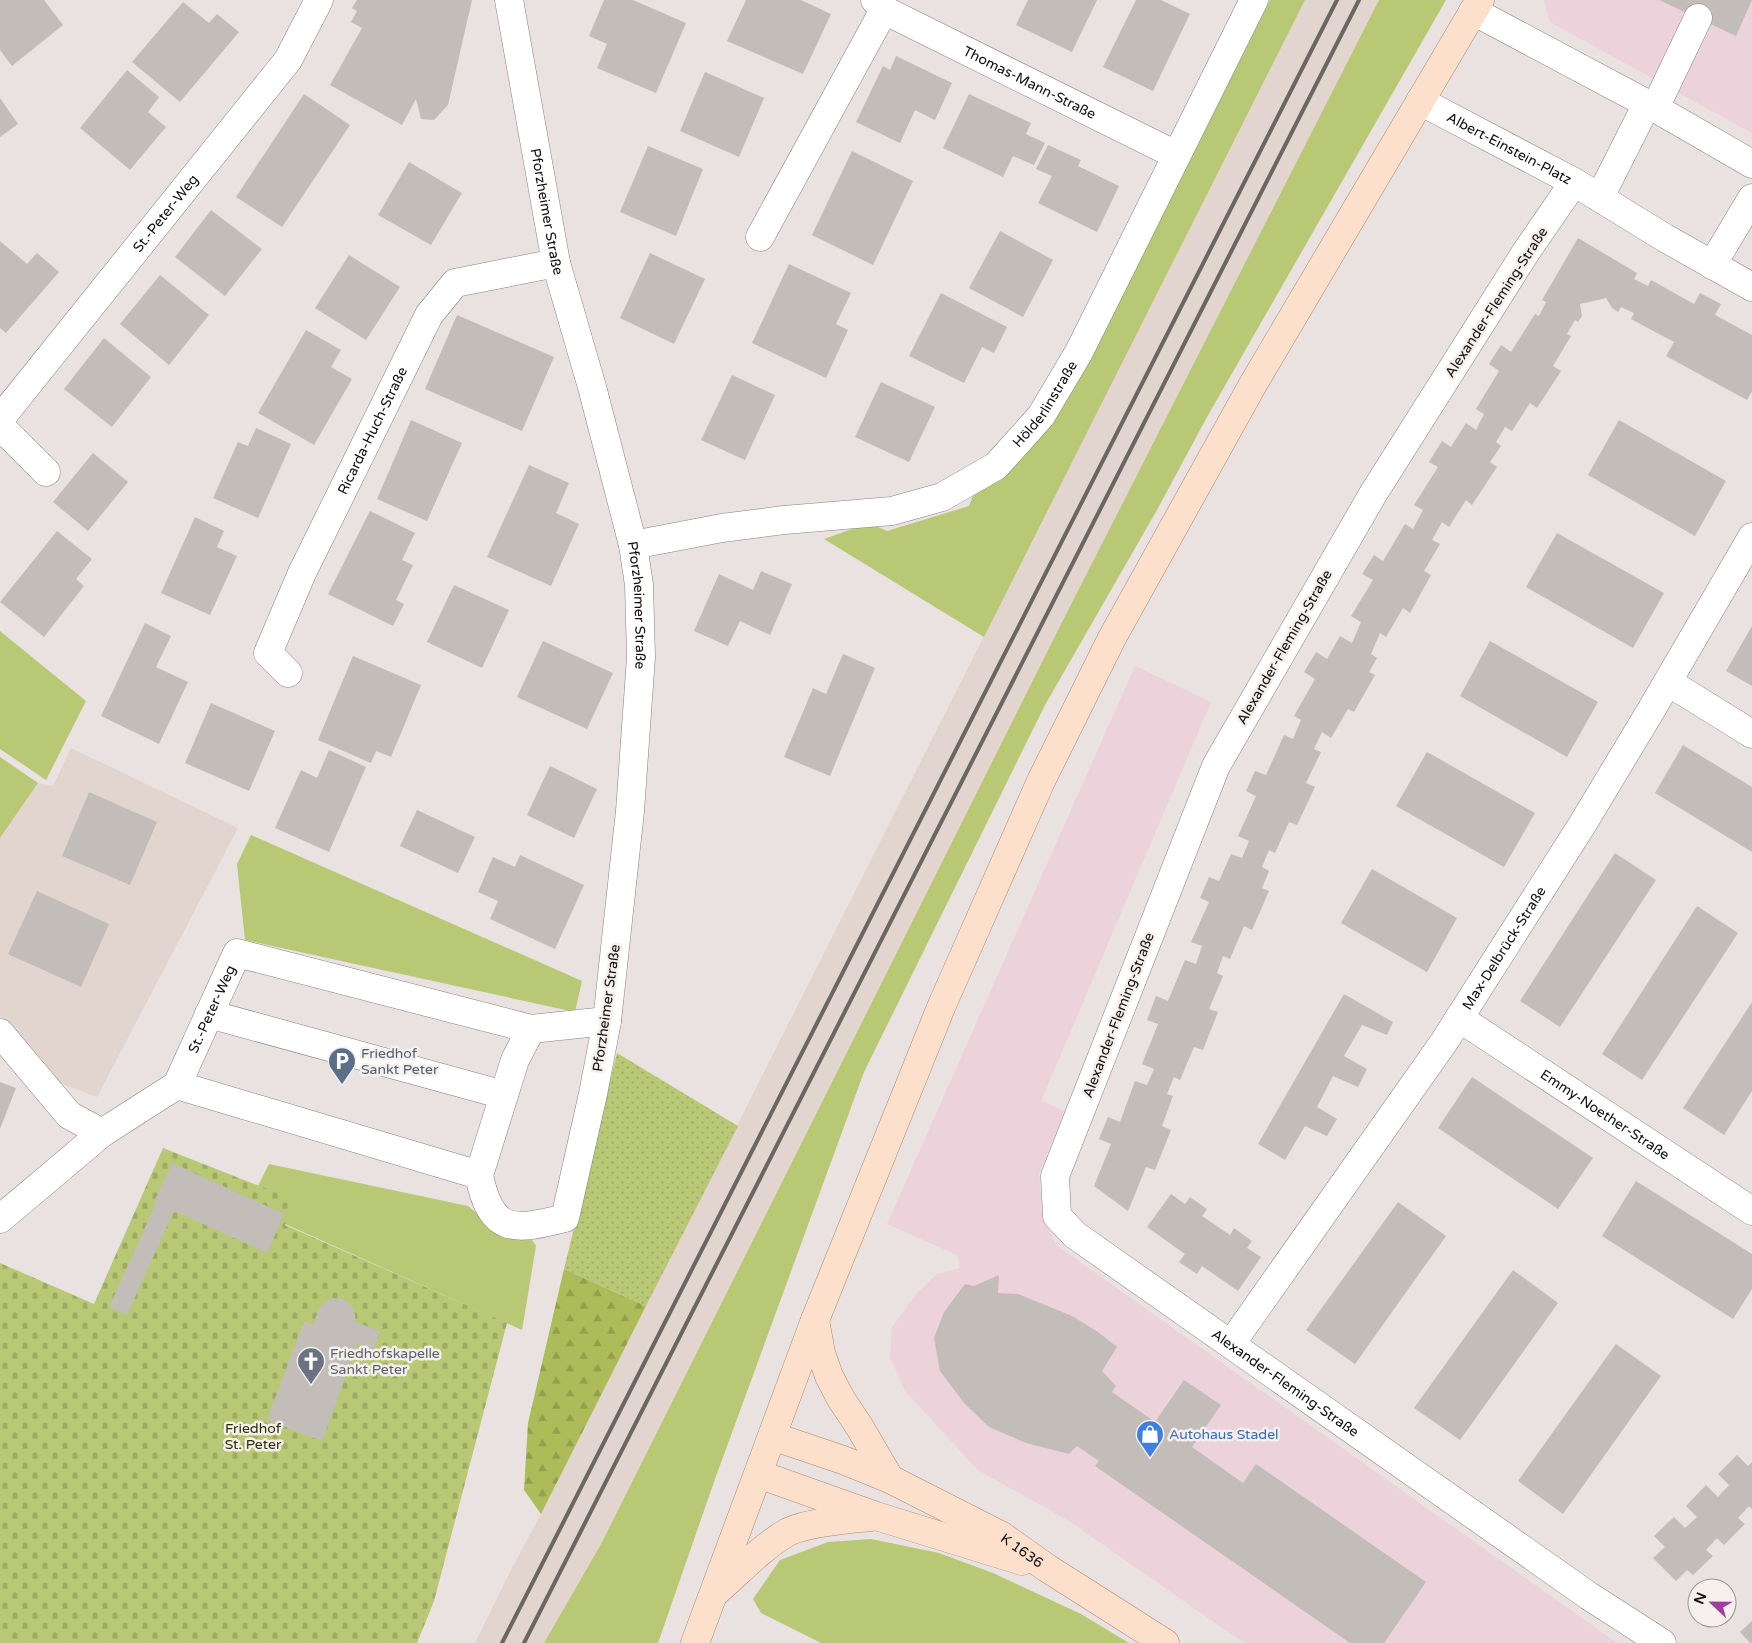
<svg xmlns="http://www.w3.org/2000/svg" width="1752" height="1643" font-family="'Varela Round',sans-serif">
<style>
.commercial{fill:#ecd2da}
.built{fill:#e2d4ce}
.green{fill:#b9c875}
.forest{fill:url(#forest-firs)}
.cemetery{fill:url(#cemetery-stones)}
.garden{fill:url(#garden-dots)}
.building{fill:#c2bdb9}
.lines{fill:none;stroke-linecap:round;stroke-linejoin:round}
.minor-casing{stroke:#888280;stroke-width:29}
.major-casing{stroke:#a88972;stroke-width:29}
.minor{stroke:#fff;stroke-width:28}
.major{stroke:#fde0cc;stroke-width:28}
.rail{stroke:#6a6664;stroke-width:4}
.labels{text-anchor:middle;stroke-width:5;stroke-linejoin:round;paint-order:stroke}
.street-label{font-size:14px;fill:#0e0c0b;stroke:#f6f0ed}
.service-label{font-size:14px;fill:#4e5e75;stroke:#f6f0ed;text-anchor:start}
.worship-label{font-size:14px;fill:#5b616d;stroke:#f6f0ed;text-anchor:start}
.park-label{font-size:14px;fill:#282e03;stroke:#f6f0ed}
.shop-label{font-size:14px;fill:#366cbe;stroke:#f6f0ed;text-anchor:start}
</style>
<defs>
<pattern id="forest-firs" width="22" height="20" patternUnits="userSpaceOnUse" patternTransform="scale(1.25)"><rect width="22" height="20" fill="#acbc58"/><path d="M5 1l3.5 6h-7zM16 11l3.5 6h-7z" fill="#93a04b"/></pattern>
<pattern id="cemetery-stones" width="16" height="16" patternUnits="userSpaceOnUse" patternTransform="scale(1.25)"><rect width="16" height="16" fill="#b9c875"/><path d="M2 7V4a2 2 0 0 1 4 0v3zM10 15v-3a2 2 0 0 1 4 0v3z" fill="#9eab64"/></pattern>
<pattern id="garden-dots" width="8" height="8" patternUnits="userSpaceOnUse" patternTransform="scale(1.25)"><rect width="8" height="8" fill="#b9c875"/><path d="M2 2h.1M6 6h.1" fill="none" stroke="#9eab64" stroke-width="1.8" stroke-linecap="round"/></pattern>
</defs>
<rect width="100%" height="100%" fill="#e9e2e0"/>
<!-- commercial -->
<path class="commercial" d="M1544,0H1752V133L1550,22Z
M1135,666L1211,702L1041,1101L1065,1111L1039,1173L1042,1215L1056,1245L1617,1643H1244L1069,1521L978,1470L905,1391L890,1357L892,1327L917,1293L937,1274L960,1268L957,1255L887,1224Z"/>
<!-- built -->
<path class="built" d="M1305,0H1379L1059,628L601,1544L544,1643H475L511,1570L541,1514Z
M71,748L238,828L97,1097L57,1082L0,1017V838L38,783L53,786Z"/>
<!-- green -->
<path class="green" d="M1270,0H1305L984,637L824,539L869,523L887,531L969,506L974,493L1009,469L1049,428L1074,388Z
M1379,0H1446L1207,417L1157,510L1045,705L864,1072L715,1479L658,1643H544L601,1544L1059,628Z
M0,631L86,701L46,780L0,749Z
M0,757L38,783L0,838Z
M251,835L582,981L575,1012L245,940L237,864Z
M269,1164L468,1206L493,1227L532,1240L536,1246L522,1330L285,1224L294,1200L258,1186Z
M871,1539L939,1553L993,1573L1081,1614L1129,1643H821L761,1613L753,1599L780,1560L828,1542Z"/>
<!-- forest -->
<path class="forest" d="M564,1269L646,1306L541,1514L524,1490L528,1423Z"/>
<!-- cemetery -->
<path class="cemetery" d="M163,1148L295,1200L285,1225L507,1323L434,1601L417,1643H0V1263L94,1304Z"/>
<!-- garden -->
<path class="garden" d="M617,1053L738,1126L646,1306L564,1269Z"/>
<!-- building -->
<path class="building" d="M0,0H44L63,25L12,66L0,50Z
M357,0H472L448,105L434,120L421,119L416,99L402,125L330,85L362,28L351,22L357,11L352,8Z
M604,0H633L686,23L656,93L597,68L607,44L589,36Z
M746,0H801L831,14L803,74L727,41Z
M1028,0H1097L1072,52L1016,25Z
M1136,0H1161L1190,14L1153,91L1103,67Z
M1659,0H1752L1736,36Z
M183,2L209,23L217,14L239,32L180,102L132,62Z
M896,56L952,83L935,120L915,110L900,143L856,122L883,66L890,70Z
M127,70L159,97L148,112L166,127L130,170L80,128Z
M705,72L764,98L739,157L680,131Z
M304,94L350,125L282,227L236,197Z
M969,94L1031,123L1026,134L1045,143L1034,165L1013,156L1003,177L943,148Z
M0,98L18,124L0,137Z
M1048,145L1081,160L1078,166L1119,186L1097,232L1038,203L1052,176L1036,169Z
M648,146L703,169L676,236L620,212Z
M852,151L913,181L873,265L812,235Z
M409,162L462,193L431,245L378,215Z
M211,210L262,249L225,296L175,257Z
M1000,231L1053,260L1023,317L969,288Z
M1578,238L1637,273L1634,279L1648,286L1651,280L1694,304L1700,293L1721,304L1715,315L1752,335V391L1747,400L1666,356L1674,342L1631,319L1634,313L1621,307L1618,312L1612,308L1606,298L1580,304L1582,316L1578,322L1575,320L1567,334L1571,336L1553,366L1561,371L1537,408L1530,403L1512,431L1505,427L1496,442L1501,446L1490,462L1497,467L1472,505L1466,500L1449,527L1442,522L1432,540L1440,544L1424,571L1431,575L1410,613L1403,608L1386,637L1380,633L1371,654L1377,658L1369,672L1375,675L1354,712L1348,709L1331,738L1322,732L1314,749L1321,752L1306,783L1315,787L1297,825L1289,822L1275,853L1269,850L1262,867L1269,871L1262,888L1269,891L1252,930L1244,926L1230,959L1223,956L1217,973L1223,976L1209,1009L1218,1012L1203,1050L1194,1047L1180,1080L1174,1077L1167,1094L1173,1096L1162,1126L1171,1130L1155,1170L1146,1167L1128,1211L1094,1186L1111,1144L1099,1139L1108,1117L1120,1122L1135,1081L1147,1085L1154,1069L1142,1064L1158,1024L1147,1020L1156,996L1168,1001L1185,960L1196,964L1202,946L1191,942L1209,902L1200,898L1209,877L1219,881L1231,854L1242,858L1249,841L1238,836L1256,796L1246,791L1255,771L1266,775L1284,735L1293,739L1301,720L1294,716L1315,679L1304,672L1316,652L1327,659L1340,636L1352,643L1361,622L1351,616L1373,580L1362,574L1374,555L1383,561L1405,524L1413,529L1423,510L1414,505L1438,467L1429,462L1442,441L1451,447L1466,423L1476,430L1484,414L1476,409L1499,371L1489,364L1501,345L1511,352L1535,314L1539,316L1546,302L1542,300Z
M0,241L27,264L37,253L59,272L6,333L0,328Z
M650,253L705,279L674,344L620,318Z
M349,255L400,287L366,340L315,308Z
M789,264L851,293L836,324L848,330L826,378L752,343Z
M160,275L209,315L169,365L120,324Z
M941,293L1007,327L994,353L982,347L964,383L909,356Z
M457,315L554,357L522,431L425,389Z
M306,330L341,350L331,367L352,379L314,445L258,413Z
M104,338L151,377L112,427L64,389Z
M732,375L775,395L745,460L701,440Z
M881,382L935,407L909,462L855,437Z
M411,420L462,443L427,521L377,499Z
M1619,420L1726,481L1695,536L1588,475Z
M256,428L291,444L258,518L213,498L238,442L248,446Z
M93,453L128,482L88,531L53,502Z
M529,465L569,483L556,513L579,524L551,586L487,557Z
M370,511L415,533L402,560L413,565L396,600L404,604L393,626L328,594Z
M195,517L224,531L217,547L237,556L210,615L161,593Z
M57,531L92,559L76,579L84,586L44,637L0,602Z
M1557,533L1664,593L1633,648L1526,587Z
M761,571L792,584L770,635L740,621L728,646L694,631L719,574L753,590Z
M454,585L509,610L482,668L427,642Z
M145,623L171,636L156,667L188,682L159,744L101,716Z
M1752,626V686L1726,671Z
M543,641L613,673L587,729L517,697Z
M1490,641L1598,702L1567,757L1460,696Z
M843,654L875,668L830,776L784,757L813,688L826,694Z
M353,656L421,685L391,757L376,751L371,763L318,740Z
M211,703L275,731L249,791L185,763Z
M1683,745L1752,787V852L1655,793Z
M329,750L366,767L329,852L275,828L301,770L317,778Z
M1427,752L1535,813L1504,867L1396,806Z
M550,766L597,789L574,838L527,815Z
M89,792L157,822L130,885L62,856Z
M417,810L475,837L458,873L400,846Z
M1615,853L1656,880L1560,1027L1520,1001Z
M520,855L584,885L555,949L490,919L498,901L478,892L493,857L515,867Z
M1372,869L1457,918L1427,972L1341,923Z
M37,891L109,924L81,987L8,954Z
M1697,906L1738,933L1642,1080L1602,1054Z
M1344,994L1393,1022L1387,1035L1362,1025L1344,1056L1367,1069L1358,1087L1333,1076L1317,1107L1337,1119L1327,1136L1305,1126L1285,1160L1258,1144Z
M1752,1002V1091L1724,1135L1683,1108Z
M1472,1077L1593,1158L1558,1209L1438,1128Z
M0,1082L16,1088L0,1129Z
M172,1163L284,1214L267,1253L174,1211L127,1315L109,1307L156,1203L154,1202Z
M1636,1181L1752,1254V1289L1733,1319L1602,1236Z
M1171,1194L1185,1204L1190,1197L1207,1209L1202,1216L1230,1235L1234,1228L1252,1241L1247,1248L1261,1257L1238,1291L1202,1266L1197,1274L1179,1262L1185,1254L1147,1227Z
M1398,1202L1446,1236L1355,1364L1306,1330Z
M1513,1270L1558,1303L1460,1440L1414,1408Z
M999,1275L998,1293L1018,1294L1072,1316L1098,1332L1117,1347L1102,1371L1116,1386L1112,1392L1155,1422L1184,1380L1221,1405L1192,1447L1243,1483L1256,1464L1426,1582L1384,1643H1350L1095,1466L1099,1461L1077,1446L1069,1454L1026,1443L989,1427L964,1403L940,1371L934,1338L944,1312L965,1284L974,1286Z
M333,1298L343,1299L351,1305L355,1314V1322L380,1331L373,1350L357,1344L322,1441L267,1420L304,1321L313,1325L319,1309L324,1302Z
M1616,1344L1661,1376L1563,1514L1518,1481Z
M1737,1455L1748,1466L1752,1462V1509L1749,1506L1738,1518L1745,1524L1724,1545L1717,1538L1706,1550L1713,1556L1693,1575L1687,1570L1676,1581L1653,1558L1665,1547L1654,1536L1674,1517L1685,1528L1697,1517L1686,1506L1706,1485L1718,1497L1729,1485L1718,1474Z
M1752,1621V1643H1750L1740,1632Z"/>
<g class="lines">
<!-- minor casing -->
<g class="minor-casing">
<g id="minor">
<path id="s1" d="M509,0L556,263L592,387L633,545L639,585L641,657L630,811L607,1021L593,1094L565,1218C513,1231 491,1234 479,1175L515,1060L531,1029"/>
<path id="s2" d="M875,0L884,10L1176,155"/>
<path d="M1473,11L1655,108L1752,164"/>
<path id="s3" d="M1420,101L1574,182L1665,238L1752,287"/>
<path d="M1655,108L1698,18"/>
<path id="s4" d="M1574,182L1526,252L1373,494L1216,766L1055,1176L1057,1216L1075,1235L1589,1596L1662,1643"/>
<path d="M1600,197L1647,104"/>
<path d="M760,237L884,10"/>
<path d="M1712,265L1752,198"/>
<path id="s5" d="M0,419L288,60L319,0"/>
<path d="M0,426L46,472"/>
<path id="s6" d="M633,545L722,528L784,520L892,511L942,497L996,466L1041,416L1079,352L1254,0"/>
<path id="s7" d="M288,673L268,653L302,573L429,315L455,283L556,263"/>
<path d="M1668,682L1752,734"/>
<path d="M209,1014L504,1095"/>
<path id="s8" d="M1459,1018L1752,1211"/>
<path d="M0,1033L69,1115L102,1133"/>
<path d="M177,1085L479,1175"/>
<path id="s9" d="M0,1219L102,1133L177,1085L237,953L531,1029L607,1021"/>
<path id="s10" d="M1231,1344L1444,1042L1582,825L1650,712L1752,537"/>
</g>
</g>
<!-- major casing -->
<g class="major-casing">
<g id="major">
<path d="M815,1320L821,1353L829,1376L841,1399L859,1426L890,1479"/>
<path id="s11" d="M772,1436L843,1460L890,1479L1002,1536L1047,1568L1165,1643"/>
<path d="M758,1474L876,1516L1022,1561"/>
<path d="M717,1591C740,1571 762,1547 788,1532C808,1522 849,1519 871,1517"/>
<path d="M695,1643L815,1320L942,1005L1041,781L1112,638L1252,386L1480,0"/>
</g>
</g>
<!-- minor -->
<use href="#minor" class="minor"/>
<!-- major -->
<use href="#major" class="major"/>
<!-- rail -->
<path class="rail" d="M502,1643L1337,0
M524,1643L1359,0"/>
</g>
<!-- icons -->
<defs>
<g id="parking-pin" transform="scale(1.4375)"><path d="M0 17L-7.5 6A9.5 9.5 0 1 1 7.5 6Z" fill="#5c6f8a" stroke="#f6f0ed"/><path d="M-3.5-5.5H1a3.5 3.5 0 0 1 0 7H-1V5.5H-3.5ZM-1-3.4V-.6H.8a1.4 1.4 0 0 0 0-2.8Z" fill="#fff"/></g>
<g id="church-pin" transform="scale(1.4375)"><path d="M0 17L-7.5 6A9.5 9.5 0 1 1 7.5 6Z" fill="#6b7280" stroke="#f6f0ed"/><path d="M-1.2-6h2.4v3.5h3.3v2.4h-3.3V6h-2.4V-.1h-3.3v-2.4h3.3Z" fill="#fff"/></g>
<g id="shop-pin" transform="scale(1.4375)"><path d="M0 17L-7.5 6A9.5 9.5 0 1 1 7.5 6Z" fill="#3f7fe0" stroke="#f6f0ed"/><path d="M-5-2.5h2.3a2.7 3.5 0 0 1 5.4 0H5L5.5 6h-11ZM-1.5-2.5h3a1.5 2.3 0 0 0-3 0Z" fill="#fff"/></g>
</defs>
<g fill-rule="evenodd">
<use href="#parking-pin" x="342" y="1061"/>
<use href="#church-pin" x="311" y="1361"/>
<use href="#shop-pin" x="1150" y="1434"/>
</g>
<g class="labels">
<!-- street labels -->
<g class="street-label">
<text dy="5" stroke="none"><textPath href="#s2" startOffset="176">Thomas-Mann-Straße</textPath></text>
<text dy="5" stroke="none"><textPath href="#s3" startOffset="101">Albert-Einstein-Platz</textPath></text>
<text dy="5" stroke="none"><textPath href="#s1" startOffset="215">Pforzheimer Straße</textPath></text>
<text dy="5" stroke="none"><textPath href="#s5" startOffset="264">St.-Peter-Weg</textPath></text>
<text transform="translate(1496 302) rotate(-57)" y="5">Alexander-Fleming-Straße</text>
<text dy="5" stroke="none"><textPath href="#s6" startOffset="455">Hölderlinstraße</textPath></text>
<text dy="5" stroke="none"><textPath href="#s7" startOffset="274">Ricarda-Huch-Straße</textPath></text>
<text dy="5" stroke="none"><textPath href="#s1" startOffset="620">Pforzheimer Straße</textPath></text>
<text transform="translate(1284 647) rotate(-60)" y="5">Alexander-Fleming-Straße</text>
<text dy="5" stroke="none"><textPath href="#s10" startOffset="481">Max-Delbrück-Straße</textPath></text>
<text transform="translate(606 1008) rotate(-82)" y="5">Pforzheimer Straße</text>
<text dy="5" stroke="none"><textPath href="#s9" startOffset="306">St.-Peter-Weg</textPath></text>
<text transform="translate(1118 1015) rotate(-69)" y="5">Alexander-Fleming-Straße</text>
<text dy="5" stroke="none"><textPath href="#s8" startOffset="175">Emmy-Noether-Straße</textPath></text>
<text dy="5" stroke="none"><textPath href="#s4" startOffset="1449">Alexander-Fleming-Straße</textPath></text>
<text dy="5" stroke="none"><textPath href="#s11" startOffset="276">K 1636</textPath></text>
</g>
<!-- service labels -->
<g class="service-label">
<text x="361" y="1058">Friedhof<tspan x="361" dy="16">Sankt Peter</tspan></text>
</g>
<!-- worship labels -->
<g class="worship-label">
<text x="330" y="1358">Friedhofskapelle<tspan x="330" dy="16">Sankt Peter</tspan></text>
</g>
<!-- park labels -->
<g class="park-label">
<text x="253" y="1433">Friedhof<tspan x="253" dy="16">St. Peter</tspan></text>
</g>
<!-- shop labels -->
<g class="shop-label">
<text x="1169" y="1439">Autohaus Stadel</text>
</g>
</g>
<!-- north arrow -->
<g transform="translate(1712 1603) rotate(292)"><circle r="24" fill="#f6f0ed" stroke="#999593"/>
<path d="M0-4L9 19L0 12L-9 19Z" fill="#a23c9f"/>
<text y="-8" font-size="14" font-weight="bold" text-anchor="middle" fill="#0e0c0b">N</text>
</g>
</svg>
